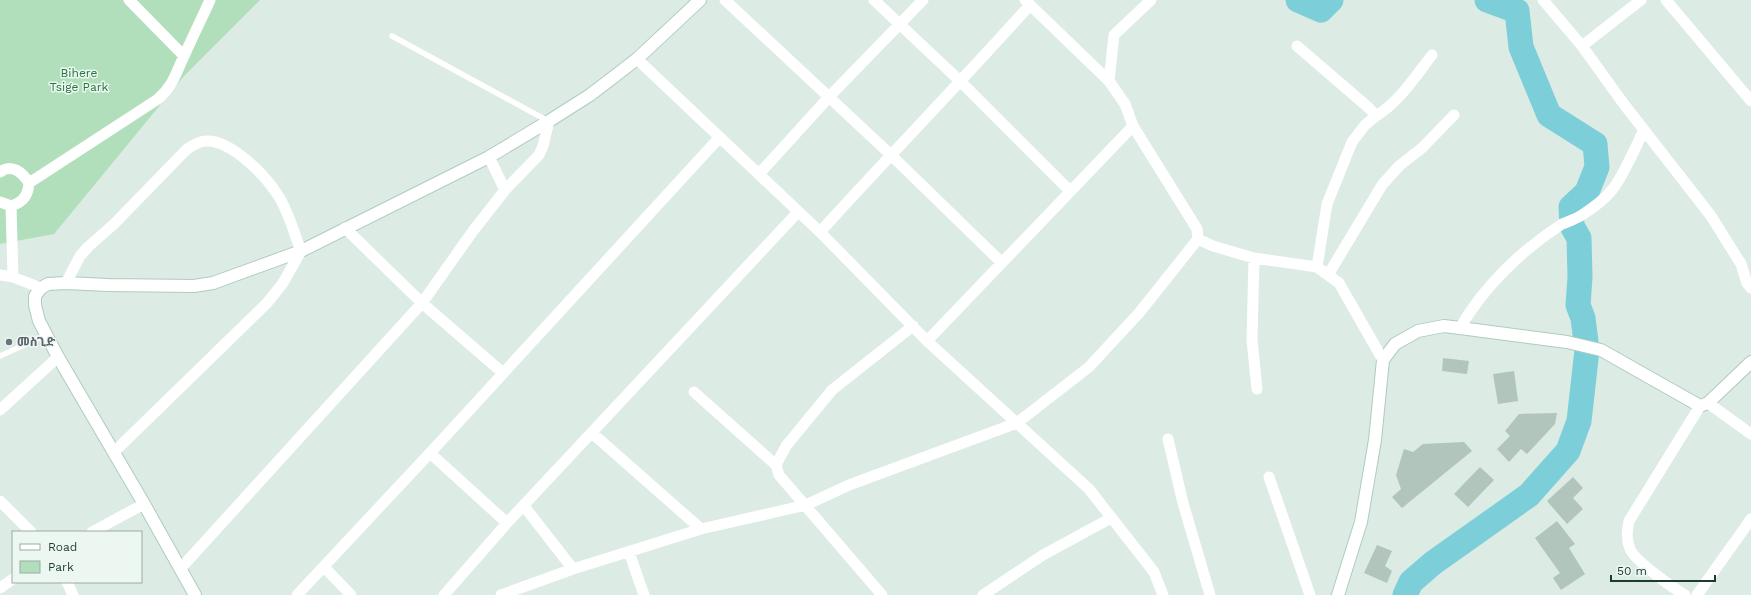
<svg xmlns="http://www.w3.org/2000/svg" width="1751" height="595" font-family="'Work Sans','Noto Sans Ethiopic',sans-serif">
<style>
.green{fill:#b2dfbb}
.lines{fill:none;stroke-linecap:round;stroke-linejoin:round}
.river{stroke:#7ccfd8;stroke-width:25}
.building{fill:#b1c5bc}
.secondary-casing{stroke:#aeccbf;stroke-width:14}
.lane{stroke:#fff;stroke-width:5.5}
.street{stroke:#fff;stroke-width:11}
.secondary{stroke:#fff;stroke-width:12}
.worship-dot{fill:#6b7280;stroke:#edf7f1;stroke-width:1.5}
.labels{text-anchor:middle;stroke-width:3;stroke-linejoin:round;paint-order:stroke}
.park-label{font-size:12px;fill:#22763d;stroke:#edf7f1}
.worship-label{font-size:12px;font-weight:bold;fill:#5b616d;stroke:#edf7f1;text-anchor:start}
</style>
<rect width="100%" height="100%" fill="#dcebe3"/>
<!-- green -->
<path class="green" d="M0,0H260L184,76L54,234L0,244Z"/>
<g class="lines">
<!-- river -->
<path class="river" d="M1298,0L1321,10L1331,0
M1405,595L1411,582L1433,563L1529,495L1568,451L1579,421L1587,350L1583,318L1578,305L1580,277L1579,238L1572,226L1571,207L1587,192L1597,167L1595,144L1549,115L1521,47L1517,11L1487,0"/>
</g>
<!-- building -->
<path class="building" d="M1443,358L1469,361L1467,374L1442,371Z
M1514,371L1518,401L1498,404L1493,374Z
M1557,413L1555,424L1527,454L1521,449L1509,462L1497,449L1510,436L1505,431L1519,414Z
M1464,442L1472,451L1402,508L1392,497L1401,489L1396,475L1404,449L1413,452L1423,444Z
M1480,467L1494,480L1468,507L1454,494Z
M1573,477L1583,488L1573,498L1583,509L1567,524L1547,501Z
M1557,521L1575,544L1569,548L1585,574L1561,590L1553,578L1560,573L1535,538Z
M1377,545L1392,551L1385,566L1392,571L1387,583L1364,573Z"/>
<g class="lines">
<!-- secondary casing -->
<g class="secondary-casing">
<path id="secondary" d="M195,595L144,504L58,357L39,321L35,305V296L41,288L48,284L66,283L108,285L194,286L213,283L301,251L489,157L549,121L590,95L637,59L700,0
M1338,595L1361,522L1375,440L1383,360L1395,344L1418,331L1444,326L1460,328L1567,342L1601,350L1700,406L1708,403L1751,362"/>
</g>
<!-- lane -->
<path class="lane" d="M392,36L548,121
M0,356L46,335"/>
<!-- street -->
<path class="street" d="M129,0L184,56
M725,0L891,155L1001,262
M874,0L961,82L1070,191
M1025,0L1109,81L1125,104L1133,126L1197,229L1198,239
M1543,0L1582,46L1623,103L1711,216L1741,264L1747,283L1751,288
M1666,0L1751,101
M1297,46L1369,108L1376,116L1365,125L1352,142L1327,204L1317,267
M1582,46L1641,0
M637,59L820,232L927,341L1089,489L1154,572L1163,595
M1109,81L1114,35L1151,0
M1376,116C1400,101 1415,77 1432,55
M0,172C12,163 23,173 29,183C28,196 23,202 11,206L0,202
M759,174L829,97L923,0
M29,183L158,99C174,85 176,72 185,54C193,36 202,18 210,0
M505,190L539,155L543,146L549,121
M11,206L13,277
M345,228L422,303L503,373
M820,232C889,156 961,82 1030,5
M1254,258L1252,340L1257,389
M0,275L13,277L41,288
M1328,275L1382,185L1399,166L1422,148L1454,115
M66,283L80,256L88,247L114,224L187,149C192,146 199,141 206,141C232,140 267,177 279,197C289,213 294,233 301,251L283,283L267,303L114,452
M1460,328C1484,286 1522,250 1562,224C1569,221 1576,219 1582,215C1593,208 1604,200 1612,190C1623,177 1636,146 1644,130
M927,341L1133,126
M694,392L776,465L779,475L882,595
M1708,403L1751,434
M0,410L58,357
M592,433L701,529
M1168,439L1183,503L1210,595
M430,453L507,523
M776,465L786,446L832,390L913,326
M1269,477L1310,595
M0,501L31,532
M524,506L573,569
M92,532L144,504
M629,552L644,595
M324,567L351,595
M181,568L422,303L473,231L505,190L489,157
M67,582L73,595
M0,588L13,579
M297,595L430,453L719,138
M444,595L507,523L798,212
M501,595L573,569L701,529L806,505L849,485L1017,423L1089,367L1139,313L1198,239L1213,246L1254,258L1317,267L1339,283L1383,360
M983,595L1043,555L1111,518
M1685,595C1673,588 1635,561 1630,549C1626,539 1627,531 1629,521L1700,406
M1697,595L1751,519"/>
<!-- secondary -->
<use href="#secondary" class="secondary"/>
</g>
<!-- markers -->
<circle class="worship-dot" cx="9" cy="342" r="4"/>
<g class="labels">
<!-- park labels -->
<g class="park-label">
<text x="79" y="77">Bihere<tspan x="79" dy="14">Tsige Park</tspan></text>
</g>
<!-- worship labels -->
<g class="worship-label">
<text x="17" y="346">መስጊድ</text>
</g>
</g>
<!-- legend -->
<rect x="12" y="531" width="130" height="52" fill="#edf7f1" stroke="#99aca4"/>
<rect x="20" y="544" width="20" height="6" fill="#ffffff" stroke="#99aca4"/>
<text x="48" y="551" font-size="12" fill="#1c3b31">Road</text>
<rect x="20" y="561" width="20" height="12" fill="#b2dfbb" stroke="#99aca4"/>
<text x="48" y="571" font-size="12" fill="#1c3b31">Park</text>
<!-- scale -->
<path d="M1611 575v6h104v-6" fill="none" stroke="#1c3b31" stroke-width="2"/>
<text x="1617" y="575" font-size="12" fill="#1c3b31" stroke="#edf7f1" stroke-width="3" paint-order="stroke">50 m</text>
</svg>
